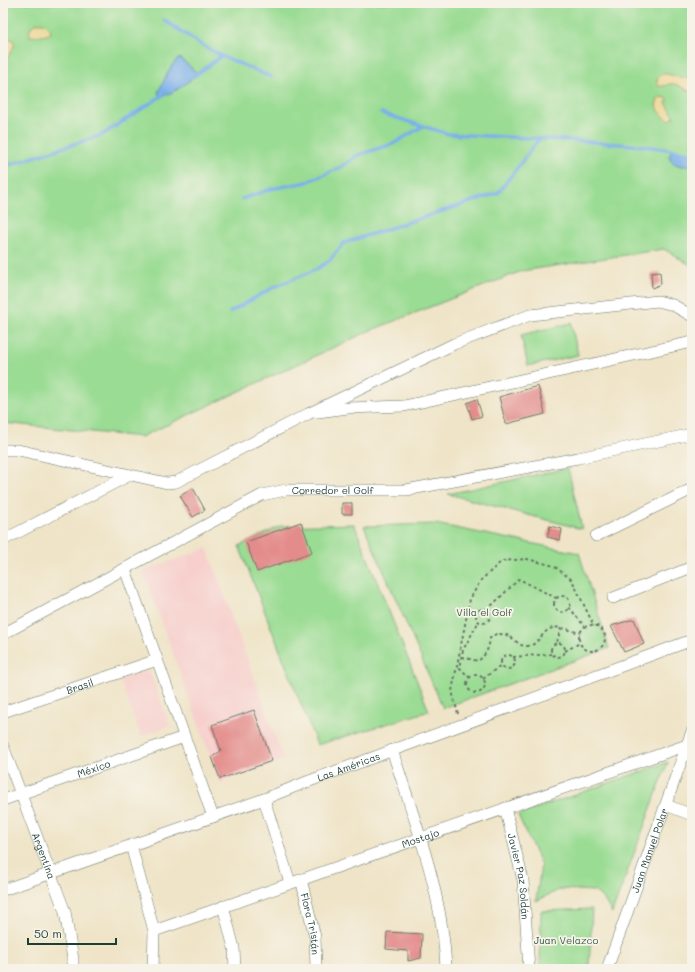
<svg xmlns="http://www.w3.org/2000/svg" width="695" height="972" font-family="Mali,sans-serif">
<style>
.built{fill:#f7d0cd}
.green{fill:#9adc93;stroke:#5c8c64}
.sand{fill:#eeda9e;stroke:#868c69}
.water{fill:#7cb0e9;stroke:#4e768e}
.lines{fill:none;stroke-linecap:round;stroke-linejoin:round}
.stream{stroke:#7cb0e9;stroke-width:3.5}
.building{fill:#e38c8b}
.minor-casing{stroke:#687767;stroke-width:12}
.path{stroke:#687767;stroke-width:2;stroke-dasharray:3 3;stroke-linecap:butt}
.minor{stroke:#fff;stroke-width:11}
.labels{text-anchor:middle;stroke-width:3.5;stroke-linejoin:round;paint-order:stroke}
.street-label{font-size:10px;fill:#1f3d34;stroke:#f7f3e8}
.park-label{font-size:10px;fill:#385d47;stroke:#f7f3e8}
</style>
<rect width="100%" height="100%" fill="#f7f3e8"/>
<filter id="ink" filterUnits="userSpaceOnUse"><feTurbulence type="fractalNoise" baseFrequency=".025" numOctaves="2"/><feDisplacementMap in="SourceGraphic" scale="8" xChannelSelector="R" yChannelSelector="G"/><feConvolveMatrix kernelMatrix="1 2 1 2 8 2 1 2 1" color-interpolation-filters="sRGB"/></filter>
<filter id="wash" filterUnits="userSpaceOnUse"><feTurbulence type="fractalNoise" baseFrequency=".012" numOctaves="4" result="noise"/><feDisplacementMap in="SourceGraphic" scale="16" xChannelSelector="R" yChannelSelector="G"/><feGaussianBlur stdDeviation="0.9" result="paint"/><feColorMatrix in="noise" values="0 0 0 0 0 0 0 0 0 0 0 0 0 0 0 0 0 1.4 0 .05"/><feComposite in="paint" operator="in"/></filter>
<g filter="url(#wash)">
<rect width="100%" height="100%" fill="#efe4c7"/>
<!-- built -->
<path class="built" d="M207,548L284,760L220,783L143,571Z
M149,670L170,726L141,736L120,680Z"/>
<!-- green -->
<path class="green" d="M3,3H692V266L664,249L522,271L369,331L141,437L3,423Z
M571,323L578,355L528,366L521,335Z
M568,468L582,529L448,494Z
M354,524L429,711L317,745L239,546L281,526Z
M436,524L579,553L609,648L443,708L364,526Z
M668,762L612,913L603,898L594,891L561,889L536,901L541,865L518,815Z
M592,909L589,969H540L541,911Z"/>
<!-- sand -->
<path class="sand" d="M36,23H44L50,29L51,33C48,36 34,37 30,36C29,29 30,27 36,23Z
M11,39L14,41V46L8,58H3V41Z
M662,74H667L692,80V92C685,90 677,83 670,84C664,85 663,88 657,85C656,80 658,77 662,74Z
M662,97L667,98L668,100L666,103L674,116L673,118L670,120C663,118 660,112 656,106L658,99Z"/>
<!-- water -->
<path class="water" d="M180,58L194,70L197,75C185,84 175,93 160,97L158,92C164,83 170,62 180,58Z
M672,151L692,153V164C684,168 675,166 670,159L669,156Z"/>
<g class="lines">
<!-- stream -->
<path class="stream" d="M164,20L200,44L222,56L271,77
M194,76L222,56
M381,113L448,134L567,140L645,146L692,153
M3,167L102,135L163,95
M242,199L271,189L307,182L341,167L358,155L393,144L423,126
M230,312L274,287L315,270L329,261L344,243L498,193L539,139"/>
</g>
<g id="blocks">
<!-- building -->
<path class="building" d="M660,272L661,284L652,288L651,273Z
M538,386L545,414L506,424L499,397Z
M477,399L482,416L472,419L467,403Z
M193,488L205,510L193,517L180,496Z
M342,503H352V514H342Z
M301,522L312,552L257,572L246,542Z
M550,526L562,529L560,540L547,537Z
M634,619L644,644L624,652L611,626Z
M254,710L272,761L220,779L212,757L221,751L212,725Z
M387,932L422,934L421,958L408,961V951L386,949Z"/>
</g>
</g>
<g filter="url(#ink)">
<use href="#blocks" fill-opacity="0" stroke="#687767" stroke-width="1"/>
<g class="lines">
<!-- minor casing -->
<g class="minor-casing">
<g id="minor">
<path d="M318,412L348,408L404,406L692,342"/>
<path d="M3,450H18L167,483L176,482L308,414L454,344L530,315L658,301L673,305L692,316"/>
<path d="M596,536L692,489"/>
<path d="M3,540L130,475"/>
<path d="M125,569L213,817"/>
<path d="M613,598L692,567"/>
<path id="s1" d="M3,634L262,495L286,490H406L578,458L692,434"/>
<path id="s2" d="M3,712L157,660"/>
<path id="s3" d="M3,746L65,912L73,959V969"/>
<path d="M392,750C415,821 443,894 446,969"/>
<path d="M264,799L290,883"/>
<path id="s4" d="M3,800L184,737"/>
<path d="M666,805L692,815"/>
<path id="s5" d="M505,808L523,880L529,969"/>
<path d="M131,845L154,931L153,969"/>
<path id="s6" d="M301,879L315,937L316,969"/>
<path id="s7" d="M3,890L264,799L304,783L692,640"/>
<path d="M223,906L234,948L235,969"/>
<path id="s8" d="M154,931L687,745"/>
<path id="s9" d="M607,969L692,731"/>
</g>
</g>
<!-- path -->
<path class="path" d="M554 604a8 8 0 1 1 16 0a8 8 0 1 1-16 0Z
M569,607L585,627
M476 616a7 7 0 1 1 14 0a7 7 0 1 1-14 0Z
M487,610L519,579L556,598
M579 638a13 13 0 1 1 26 0a13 13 0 1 1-26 0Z
M557,642L561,628
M551 650a7 7 0 1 1 14 0a7 7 0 1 1-14 0Z
M565,651L580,643
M501 662a7 7 0 1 1 14 0a7 7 0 1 1-14 0Z
M462,657L478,661C486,655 489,648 490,638L496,634C500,634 505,634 509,636C515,639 519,647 528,646C539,645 542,630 553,628C561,626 572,631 580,633
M513,657L551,654
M467 684a9 9 0 1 1 18 0a9 9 0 1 1-18 0Z
M470,678L459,667L463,650L479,621
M483,679L501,665
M458,714L452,691L470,599L481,580L502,561L527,559L554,566L572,580L594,626"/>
<!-- minor -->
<use href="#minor" class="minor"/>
</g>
</g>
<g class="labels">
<!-- street labels -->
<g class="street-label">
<text dy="4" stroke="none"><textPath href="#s1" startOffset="365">Corredor el Golf</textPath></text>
<text dy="4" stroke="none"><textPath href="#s2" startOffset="81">Brasil</textPath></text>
<text dy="4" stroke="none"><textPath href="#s7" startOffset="367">Las Américas</textPath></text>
<text dy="4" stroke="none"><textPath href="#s4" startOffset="96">México</textPath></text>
<text dy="4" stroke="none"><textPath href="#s8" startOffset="282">Mostajo</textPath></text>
<text dy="4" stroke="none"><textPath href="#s9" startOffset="126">Juan Manuel Polar</textPath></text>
<text dy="4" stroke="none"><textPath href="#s3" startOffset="117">Argentina</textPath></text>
<text dy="4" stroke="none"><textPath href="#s5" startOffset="70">Javier Paz Soldán</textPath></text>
<text dy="4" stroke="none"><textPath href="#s6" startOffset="46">Flora Tristán</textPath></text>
</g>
<!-- park labels -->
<g class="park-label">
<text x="484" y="616">Villa el Golf</text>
<text x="566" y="944">Juan Velazco</text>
</g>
</g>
<!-- margin -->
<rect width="695" height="972" fill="none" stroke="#f7f3e8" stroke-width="16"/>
<!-- scale -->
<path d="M28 938v6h88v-6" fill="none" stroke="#1f3d34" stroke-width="2"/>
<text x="34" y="938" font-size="12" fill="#1f3d34" stroke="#f7f3e8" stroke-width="3" paint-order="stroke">50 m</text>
</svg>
